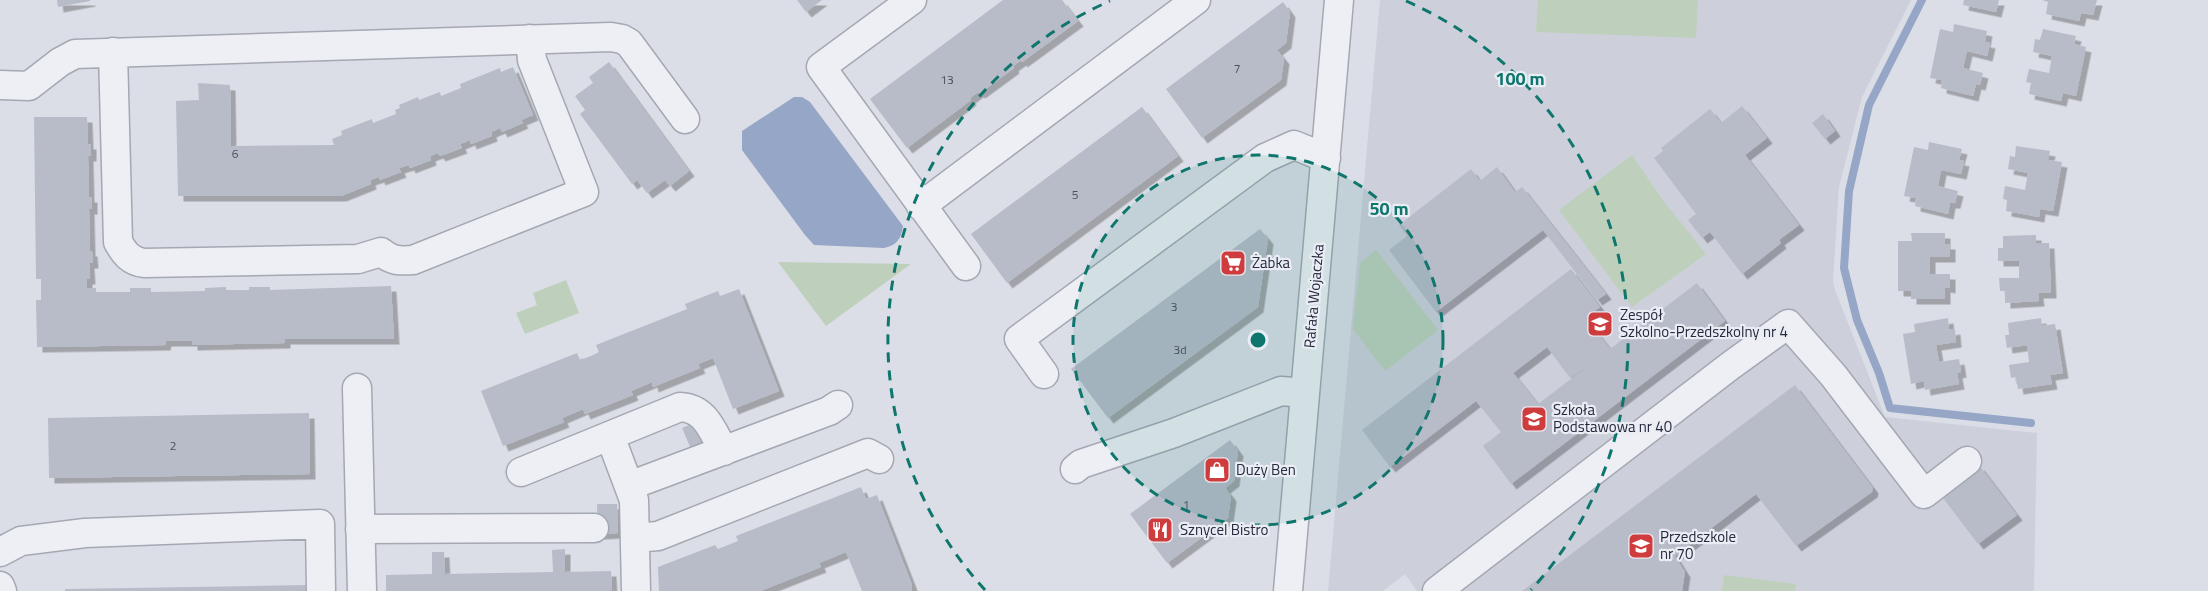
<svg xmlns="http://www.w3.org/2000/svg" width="2208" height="591" font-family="'Titillium Web',sans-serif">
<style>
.built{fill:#cdd0db}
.green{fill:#bed0bc}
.water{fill:#95a6c7}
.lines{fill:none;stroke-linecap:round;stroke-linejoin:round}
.stream{stroke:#95a6c7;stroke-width:8}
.building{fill:#b8bcc9;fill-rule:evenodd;filter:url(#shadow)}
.minor-casing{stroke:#a4a8b3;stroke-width:31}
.minor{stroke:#eeeff4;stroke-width:28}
.ring{fill:none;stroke:#0f766e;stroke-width:3;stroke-dasharray:10 8}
.labels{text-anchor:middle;stroke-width:4.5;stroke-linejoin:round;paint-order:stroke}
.number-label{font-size:12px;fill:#4a4e5f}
.poi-label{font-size:15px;fill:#252a3c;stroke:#eaedf4;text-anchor:start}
.street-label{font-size:15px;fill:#252a3c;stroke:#eaedf4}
.centre{fill:#0f766e;stroke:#eaedf4;stroke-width:3}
.ring-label{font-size:18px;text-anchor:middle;font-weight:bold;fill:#0f766e;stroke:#eaedf4;stroke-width:4.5;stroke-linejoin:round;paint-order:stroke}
</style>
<defs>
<filter id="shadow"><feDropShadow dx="5.5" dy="5.5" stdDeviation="0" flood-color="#0004"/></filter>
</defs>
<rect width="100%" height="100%" fill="#dbdee6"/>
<!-- built -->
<path class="built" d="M1380,0H1911L1862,97L1839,187L1833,281L1835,290L1885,417L2037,433L2034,591H1417L1405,574L1383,591H1328Z"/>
<!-- green -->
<path class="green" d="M1538,0H1698L1696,38L1536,32Z
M1632,155L1662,199L1706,254L1632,307L1559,210Z
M1376,250L1438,330L1385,371L1353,329L1360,263Z
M778,262L911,264L826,326Z
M566,280L579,313L525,334L516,313L537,305L533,293Z
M1724,575L1796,584L1795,591H1722Z"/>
<!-- water -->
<path class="water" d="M794,97H802L810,102L903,226C901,239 897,245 884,248L814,245L805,235L742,150V131Z"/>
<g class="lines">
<!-- stream -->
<path class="stream" d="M1922,0L1869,105L1849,191L1844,268L1857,320L1879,373L1890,408L2031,423"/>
</g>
<!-- building -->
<path class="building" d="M57,0H90V1L58,7Z
M797,0H822L806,12Z
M1003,0H1062L1078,21L1022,62L1021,60L1013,66L1014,68L980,93L978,92L970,98L971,100L907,148L870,99Z
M1964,0H1999L1996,12L1963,5Z
M2042,0H2097L2093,15L2081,13L2079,21L2046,14L2048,2Z
M1283,2L1290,12L1286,43L1277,50L1284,59L1281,80L1202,138L1166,89Z
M1954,24L1987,31L1985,42L1990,43L1987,56L1967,51L1963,68L1983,73L1980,85L1976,84L1973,96L1941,88L1942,80L1930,78L1940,29L1953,32Z
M2043,29L2076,36L2074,44L2086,47L2076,96L2063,93L2061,101L2029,94L2031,83L2026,82L2029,69L2049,73L2052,56L2033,52L2035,39L2040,40Z
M609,62L689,171L670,186L665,180L647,193L637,180L632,184L580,114L585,110L575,96L593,83L589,77Z
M513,67L533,115L521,120L523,123L502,132L500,128L491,132L492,136L471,144L470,140L460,144L462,148L440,156L438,153L430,156L431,160L410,168L409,165L399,168L401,172L380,180L379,177L370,180L371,184L341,196H178L176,101L199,100L198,83L230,85L231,146L334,145L332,139L342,135L341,131L372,119L373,123L396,114L395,110L400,108L399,105L418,97L419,100L440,92L441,96L461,88L460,84L500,68L501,72Z
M1742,106L1767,138L1745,155L1799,225L1779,240L1781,243L1742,274L1710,232L1702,238L1688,220L1696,214L1654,158L1663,151L1661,148L1710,109L1721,123Z
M1142,107L1178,156L1007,283L971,234Z
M1823,114L1835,131L1825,139L1812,123Z
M34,117H87L88,144H91V156H88L89,197H92V209H89L90,251H92L93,263H89L90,279H87V288H96V292H130V288H151V292L205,291V288L226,287V290H249V287H270V290L391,286L394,339H285V343L192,345V341H166L165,345L37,347L36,300H41V279H36Z
M1929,142L1962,149L1959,160L1964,161L1961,174L1941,170L1938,186L1958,191L1955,203H1950L1948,214L1915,206L1916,198L1904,196L1914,147L1928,150Z
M2016,146L2050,151L2048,160L2062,162L2053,211L2040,209L2039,217L2006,211L2007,200L2003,199L2005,186L2025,190L2028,173L2008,169L2010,156L2015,157Z
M1497,167L1515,192L1522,187L1606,294L1597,300L1543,230L1436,312L1389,250L1407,236L1399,225L1471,169L1480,181Z
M1260,229L1268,239L1258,307L1108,418L1071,369Z
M1911,233H1945V244H1950V257H1930V274H1950V288L1945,287V299H1911V291H1898V241H1912Z
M2036,235V243H2049L2051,293H2038L2039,301L2005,303V291H2000L1999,278H2019V261H1998V248H2003V236Z
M1571,269L1600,307L1586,318L1610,349L1697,283L1725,321L1511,484L1483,446L1501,432L1476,401L1390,467L1362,430ZM1547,347L1570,378L1588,366L1538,404L1513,373Z
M739,289L779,391L733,409L713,358L698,364L700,368L653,387L652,382L631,391L633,395L585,414L583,409L562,418L564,422L503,446L481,391L577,353L580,360L591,356L599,352L596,345L687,309L685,304L718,291L720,296Z
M1948,318L1949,330L1955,329L1956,342L1936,345L1939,362L1959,359L1961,372L1957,373L1959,384L1925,390L1924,381L1911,384L1903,334L1915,332L1914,324Z
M2041,318L2042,326L2055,324L2063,373L2050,375L2052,384L2018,389L2016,377L2011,378L2009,365L2029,362L2027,345L2007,348L2005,335H2009L2008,323Z
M1795,385L1873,488L1872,492L1796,546L1756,494L1675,556L1685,572L1682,591H1522Z
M309,413L310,474L49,478L48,418Z
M694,423L702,445L691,449L682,428Z
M1230,440L1238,451L1234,481L1225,488L1231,496L1228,518L1167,563L1130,514Z
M1979,465L2017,515L1978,544L1940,494Z
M861,487L866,499L877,495L912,585V591H862L846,552L819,563L821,567L760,591H659L658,567L715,545L718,549L738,541L736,536Z
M597,504H617L618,533L598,534Z
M565,549V572L611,571L612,591H386V575L432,574V552H444L445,574L553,572L552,550Z
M312,585V591H65V589Z"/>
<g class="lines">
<!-- minor casing -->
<g class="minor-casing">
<path id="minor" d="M912,0L821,67L966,266
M113,52L118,242C125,254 130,261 144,263L358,259L381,252C392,261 399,261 413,260L584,192L532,60L530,39
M0,85L29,86L60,62L75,54L611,37L622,39L629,43L685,119
M921,206L1196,0
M1044,374L1019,339L1265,158L1294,145L1326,158
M357,388L362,591
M610,436L634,500L636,591
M1075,469L1081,464L1174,433L1281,391L1305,393
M521,472L680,407C706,408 712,431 724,451
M629,486L829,411L838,405
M360,529L594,528
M635,538L658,536L868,453L879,459
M0,552L21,541L85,533L320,524L321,591
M0,586L2,591
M1288,591L1339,0
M1437,591L1730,366L1788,324L1833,375L1924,494L1967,461"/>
</g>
<!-- minor -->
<use href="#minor" class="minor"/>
</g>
<!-- distance rings -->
<circle cx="1258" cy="340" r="185" fill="#0f766e" fill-opacity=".12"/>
<g class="ring">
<circle cx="1258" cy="340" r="185"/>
<path d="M985 590A370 370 0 0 1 1110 1M1406 1A370 370 0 0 1 1531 590"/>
</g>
<!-- icons -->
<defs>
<g id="supermarket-square" transform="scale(1.35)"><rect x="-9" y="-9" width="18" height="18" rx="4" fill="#cf3c3e" stroke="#eaedf4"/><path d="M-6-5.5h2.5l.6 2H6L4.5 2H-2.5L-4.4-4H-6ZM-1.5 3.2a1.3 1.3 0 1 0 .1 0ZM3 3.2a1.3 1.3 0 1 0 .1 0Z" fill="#fff"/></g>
<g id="school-square" transform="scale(1.35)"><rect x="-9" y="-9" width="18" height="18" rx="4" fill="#cf3c3e" stroke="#eaedf4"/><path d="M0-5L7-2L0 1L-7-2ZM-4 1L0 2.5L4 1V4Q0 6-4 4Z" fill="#fff"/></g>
<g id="shop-square" transform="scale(1.35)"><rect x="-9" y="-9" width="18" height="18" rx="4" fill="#cf3c3e" stroke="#eaedf4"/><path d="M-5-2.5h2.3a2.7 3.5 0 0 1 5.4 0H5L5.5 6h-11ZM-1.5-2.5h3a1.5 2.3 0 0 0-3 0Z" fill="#fff"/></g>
<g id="restaurant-square" transform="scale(1.35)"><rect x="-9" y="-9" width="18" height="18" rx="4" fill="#cf3c3e" stroke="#eaedf4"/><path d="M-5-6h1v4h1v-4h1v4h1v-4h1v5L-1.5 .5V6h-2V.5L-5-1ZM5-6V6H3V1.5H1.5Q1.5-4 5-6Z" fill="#fff"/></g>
</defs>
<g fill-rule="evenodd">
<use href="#supermarket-square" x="1233" y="263"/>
<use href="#school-square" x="1600" y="324"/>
<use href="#school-square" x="1534" y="419"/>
<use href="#shop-square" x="1217" y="470"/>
<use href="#restaurant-square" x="1160" y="530"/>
<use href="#school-square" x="1641" y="546"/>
</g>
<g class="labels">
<!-- number labels -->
<g class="number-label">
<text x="1237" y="73">7</text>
<text x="947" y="84">13</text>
<text x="235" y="158">6</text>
<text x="1075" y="199">5</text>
<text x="1174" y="311">3</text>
<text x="1180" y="354">3d</text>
<text x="173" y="450">2</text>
<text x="1186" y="509">1</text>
</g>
<!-- poi labels -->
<g class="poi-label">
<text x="1252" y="268">Żabka</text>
<text x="1620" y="320">Zespół<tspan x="1620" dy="17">Szkolno-Przedszkolny nr 4</tspan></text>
<text x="1553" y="415">Szkoła<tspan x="1553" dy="17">Podstawowa nr 40</tspan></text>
<text x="1236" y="475">Duży Ben</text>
<text x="1180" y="535">Sznycel Bistro</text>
<text x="1660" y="542">Przedszkole<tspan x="1660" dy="17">nr 70</tspan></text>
</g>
<!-- street labels -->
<g class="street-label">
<text transform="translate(1314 296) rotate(-85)" y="5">Rafała Wojaczka</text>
</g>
</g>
<circle cx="1258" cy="340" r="9" class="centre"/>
<g class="ring-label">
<text x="1520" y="85">100 m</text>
<text x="1389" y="215">50 m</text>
</g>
</svg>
